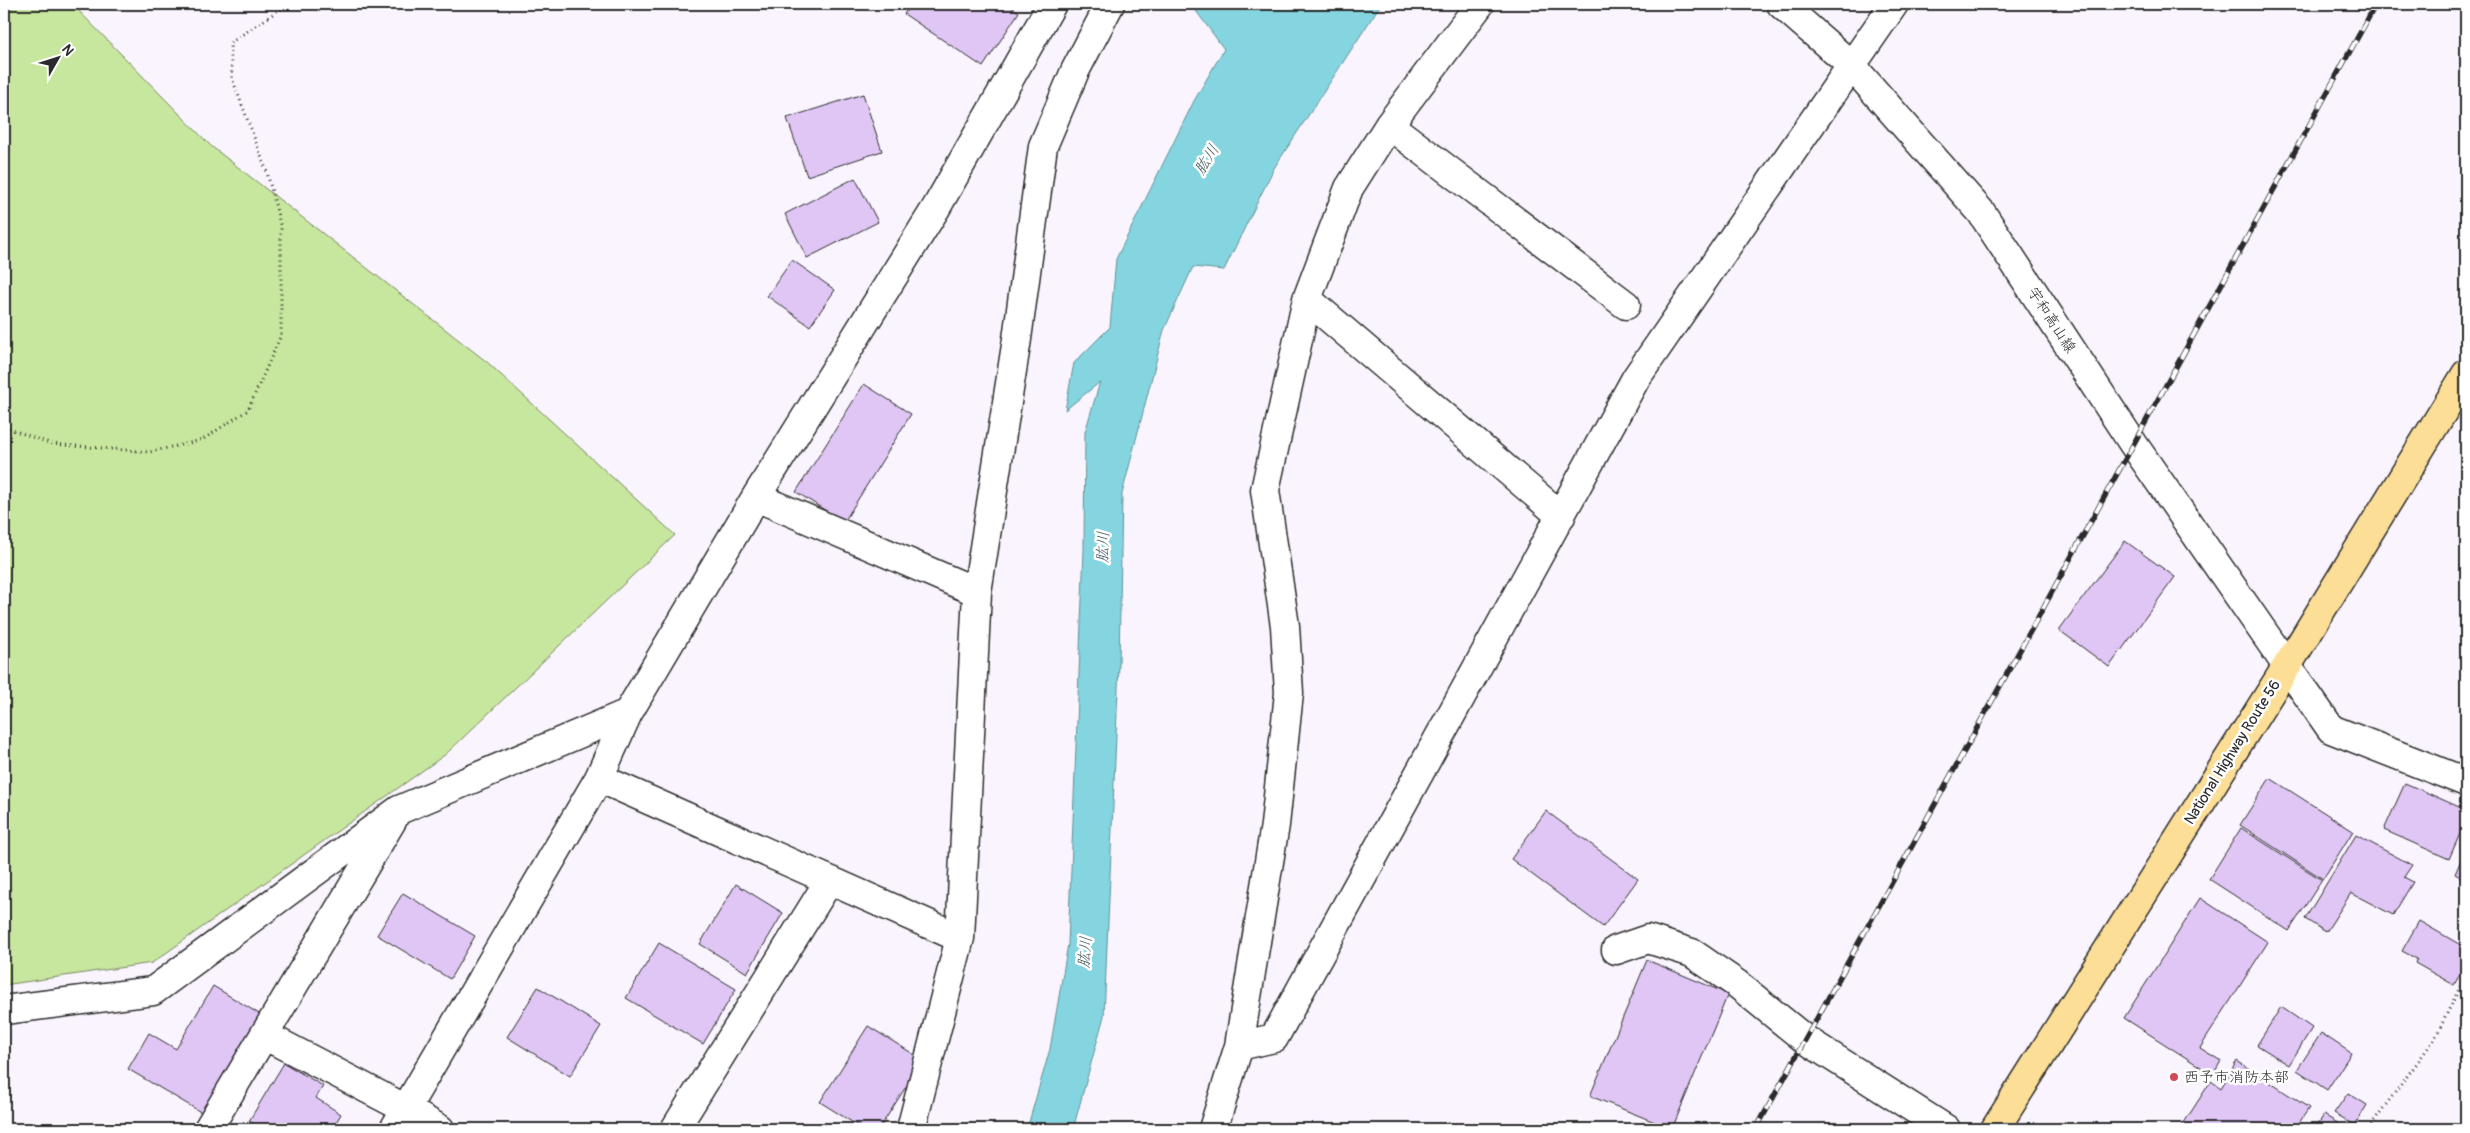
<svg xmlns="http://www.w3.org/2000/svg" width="2470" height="1133" font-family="Pangolin,'Klee One',sans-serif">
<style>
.green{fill:#c7e69e;stroke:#798864}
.water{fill:#85d5e0;stroke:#619198}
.building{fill:#dfc6f5;stroke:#2b2b2b}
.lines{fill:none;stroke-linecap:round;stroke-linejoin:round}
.minor-casing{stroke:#2b2b2b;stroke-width:31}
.secondary-casing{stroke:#2b2b2b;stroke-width:31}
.trunk-casing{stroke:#2b2b2b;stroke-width:31}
.path{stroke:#2b2b2b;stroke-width:3;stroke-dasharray:1 4;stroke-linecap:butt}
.minor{stroke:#fff;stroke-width:28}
.secondary{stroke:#fff;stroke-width:28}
.trunk{stroke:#fcde96;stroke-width:28}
.rail-casing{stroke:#2b2b2b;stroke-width:5.5}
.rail{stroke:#fff;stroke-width:4;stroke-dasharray:11;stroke-linecap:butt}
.poi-dot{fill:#d1495b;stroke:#fff;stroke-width:2}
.labels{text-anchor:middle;stroke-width:5;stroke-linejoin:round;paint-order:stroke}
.street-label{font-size:15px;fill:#2b2b2b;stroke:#fff}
.poi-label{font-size:15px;fill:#2b2b2b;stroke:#fff;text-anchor:start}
.water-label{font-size:16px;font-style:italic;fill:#465e61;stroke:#fff}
</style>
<rect width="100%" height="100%" fill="#f9f4fd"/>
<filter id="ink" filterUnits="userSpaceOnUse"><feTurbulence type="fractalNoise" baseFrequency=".02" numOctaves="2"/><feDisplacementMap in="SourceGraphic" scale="10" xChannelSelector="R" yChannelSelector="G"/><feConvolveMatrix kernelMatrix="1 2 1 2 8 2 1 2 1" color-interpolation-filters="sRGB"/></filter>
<g filter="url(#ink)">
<!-- green -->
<path class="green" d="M4,4H72L211,146L487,362L675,535L446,754L152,963L4,985Z"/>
<!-- water -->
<path class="water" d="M1191,4H1381L1274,168L1224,270L1193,267L1164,330L1122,494L1119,665L1104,1016L1073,1129H1027L1050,1049L1068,944L1084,550L1085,432L1100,382L1065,410L1074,363L1110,327L1116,259L1194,101L1224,49Z"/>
<!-- building -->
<path class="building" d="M911,4H1007L1019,12L983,67L904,14Z
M863,94L882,151L807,176L787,118Z
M855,178L878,222L807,258L785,214Z
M792,260L835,290L810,326L767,296Z
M864,384L911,414L844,522L796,492Z
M2125,541L2175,577L2109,667L2059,630Z
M2270,778L2353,831L2323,879L2240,825Z
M2405,783L2466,810V820L2449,859L2384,830Z
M1546,811L1638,879L1603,927L1511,859Z
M2241,828L2322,880L2289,931L2209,879Z
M2356,835L2412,865L2404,877L2413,882L2393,915L2351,893L2326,932L2305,919Z
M2466,848V880L2455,874Z
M736,884L783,913L747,973L700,944Z
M403,893L475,936L450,979L377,935Z
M2200,898L2268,942L2200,1048L2221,1061L2213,1075L2124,1018Z
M2419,921L2466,948V963L2454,985L2415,963L2417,959L2402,951Z
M659,943L736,989L703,1044L626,998Z
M1647,960L1728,994L1672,1129L1590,1096Z
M213,986L261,1015L204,1114L128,1069L149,1033L176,1049Z
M538,987L601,1026L570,1076L507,1037Z
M2281,1007L2312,1028L2289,1065L2257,1045Z
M868,1026L923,1060L879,1129H863L820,1102Z
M2321,1033L2351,1053L2327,1090L2297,1070Z
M2237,1061L2309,1108L2295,1129H2180L2211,1081L2221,1088Z
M284,1063L323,1086L316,1098L341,1114L332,1129H263L249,1121Z
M2348,1093L2367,1105L2355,1125L2334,1113Z
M2324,1115L2346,1128V1129H2315Z"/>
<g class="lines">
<!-- minor casing -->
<g class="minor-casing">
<path id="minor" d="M1389,125L1626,305
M1307,299L1561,516
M756,497L977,592
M2287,666L2331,729L2466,782
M599,778L960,938
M1616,950L1648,939L1692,953L1737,984L1806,1040L1946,1129
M4,1010L153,991L399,810L628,713
M264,1035L406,1109L440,1129
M1239,1046L1274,1038L1636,378L1894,4
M208,1129L393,819
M394,1129L599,778L628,713L756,497L936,208L1052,4
M675,1129L829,881
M911,1129L960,938L977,592L1017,339L1043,146L1075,71L1110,4
M1213,1129L1239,1046L1275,825L1289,693L1285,626L1265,490L1307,299L1349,188L1389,125L1480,4"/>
</g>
<!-- secondary casing -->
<g class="secondary-casing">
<path id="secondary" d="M1781,4L1852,66L1981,212L2134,445L2287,666"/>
</g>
<!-- trunk casing -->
<g class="trunk-casing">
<path id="trunk" d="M1995,1129L2287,666L2466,374"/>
</g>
<!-- path -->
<path class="path" d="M4,427L52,444L150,452L202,440L248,410L281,335V228L267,172L232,78L230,43L288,4
M2368,1129L2434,1040L2466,975"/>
<!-- minor -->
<use href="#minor" class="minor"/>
<!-- secondary -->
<use href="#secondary" class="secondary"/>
<!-- trunk -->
<use href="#trunk" class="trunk"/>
<!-- rail casing -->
<g class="rail-casing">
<path id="rail" d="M1756,1129L2376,4"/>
</g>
<!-- rail -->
<use href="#rail" class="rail"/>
</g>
</g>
<!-- markers -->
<circle class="poi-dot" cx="2174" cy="1077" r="5"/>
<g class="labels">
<!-- street labels -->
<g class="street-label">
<text transform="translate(2052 320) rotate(57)" y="5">宇和高山線</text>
<text transform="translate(2232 752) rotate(-58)" y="5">National Highway Route 56</text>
</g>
<!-- poi labels -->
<g class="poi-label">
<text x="2184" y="1082">西予市消防本部</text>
</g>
<!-- water labels -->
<g class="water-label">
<text transform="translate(1206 159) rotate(-58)" y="6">肱川</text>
<text transform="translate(1102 547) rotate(-88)" y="6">肱川</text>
<text transform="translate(1084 952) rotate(-85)" y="6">肱川</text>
</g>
</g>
<!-- margin -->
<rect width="2470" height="1133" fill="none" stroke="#fff" stroke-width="20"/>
<rect x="10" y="10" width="2450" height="1113" fill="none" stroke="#2b2b2b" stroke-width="2" filter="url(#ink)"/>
<!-- north arrow -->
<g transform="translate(58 58) rotate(51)" stroke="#ffffff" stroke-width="4" paint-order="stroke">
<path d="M0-4L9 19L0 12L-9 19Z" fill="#2b2b2b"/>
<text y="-8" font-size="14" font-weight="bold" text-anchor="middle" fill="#2b2b2b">N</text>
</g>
</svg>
